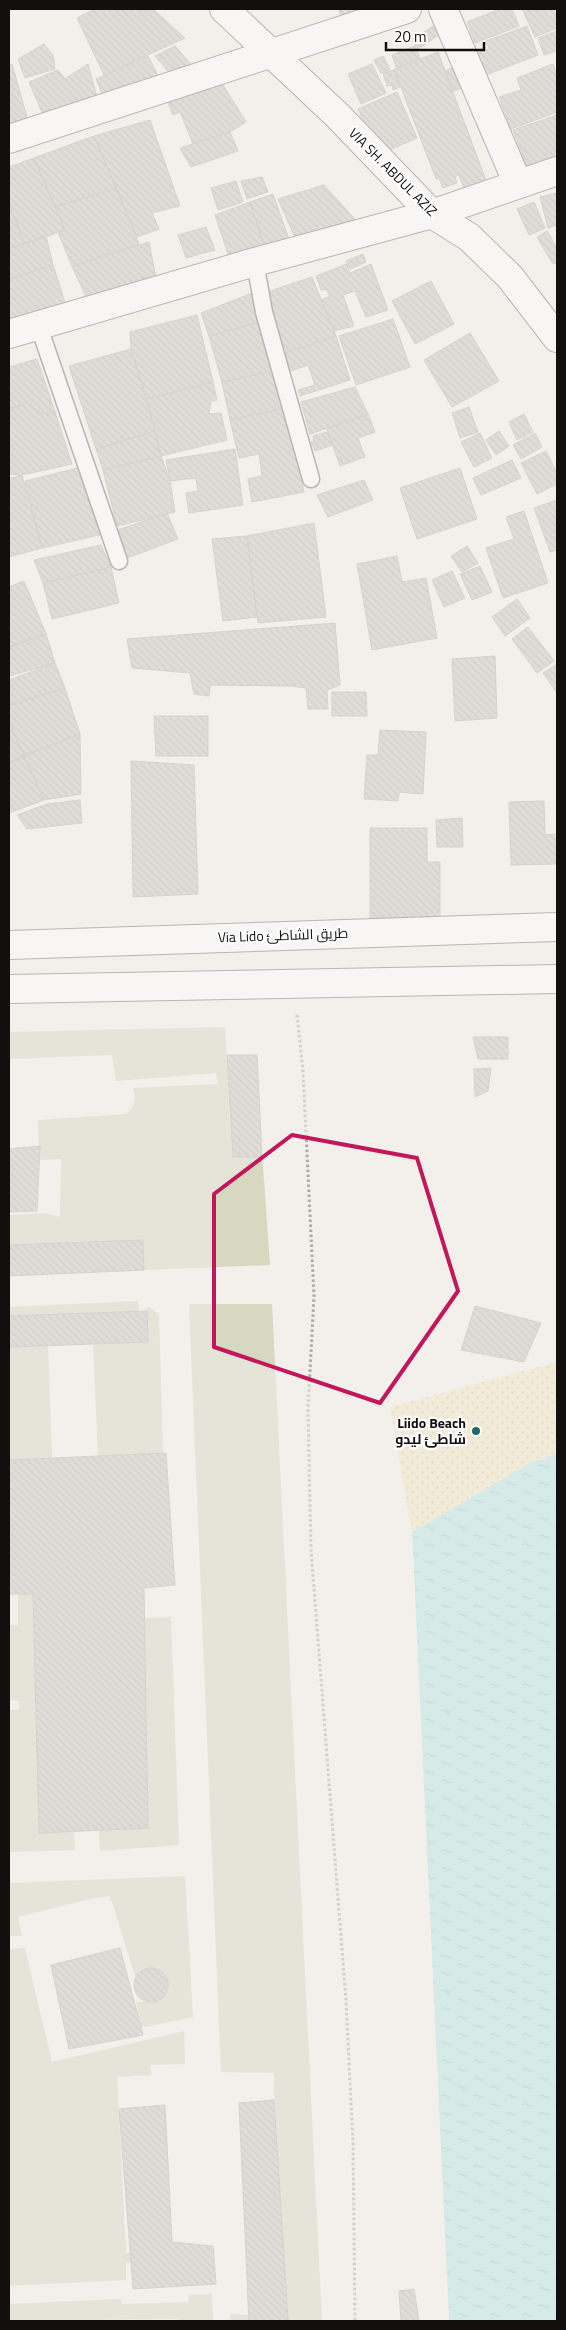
<svg xmlns="http://www.w3.org/2000/svg" width="566" height="2330" font-family="'Titillium Web',Cairo,sans-serif">
<style>
.grass{fill:#d6d8c0}
.sand{fill:url(#sand-dots)}
.water{fill:url(#water-ripples)}
.pier{fill:#f3efeb}
.building{fill:url(#building-back-hatch);stroke:#b3afab}
.lines{fill:none;stroke-linecap:round;stroke-linejoin:round}
.lane-casing{stroke:#74706c;stroke-width:19}
.street-casing{stroke:#74706c;stroke-width:30}
.secondary-casing{stroke:#74706c;stroke-width:30}
.path{stroke:#adaaa7;stroke-width:3;stroke-dasharray:2.5 2.5;stroke-linecap:butt}
.lane{stroke:#fff;stroke-width:16}
.street{stroke:#fff;stroke-width:28}
.secondary{stroke:#fff;stroke-width:28}
.marked{fill:none;stroke:#c2185b;stroke-width:4;stroke-linejoin:round}
.poi-dot{fill:#1d6a6a;stroke:#fff;stroke-width:2}
.labels{text-anchor:middle;stroke-width:4.5;stroke-linejoin:round;paint-order:stroke}
.street-label{font-size:14px;fill:#11100f;stroke:#fff}
.poi-label{font-size:14px;font-weight:bold;fill:#11100f;stroke:#fff;text-anchor:end}
</style>
<defs>
<pattern id="sand-dots" width="8" height="8" patternUnits="userSpaceOnUse" patternTransform="scale(1.25)"><rect width="8" height="8" fill="#f0e7c1"/><path d="M2 2h.1M6 6h.1" fill="none" stroke="#cdc5a5" stroke-width="1.8" stroke-linecap="round"/></pattern>
<pattern id="water-ripples" width="26" height="14" patternUnits="userSpaceOnUse" patternTransform="scale(1.25)"><rect width="26" height="14" fill="#b3e4e5"/><path d="M2 4q2-2 4 0t4 0M15 11q2-2 4 0t4 0" fill="none" stroke="#99c3c3"/></pattern>
<pattern id="building-back-hatch" width="6" height="6" patternUnits="userSpaceOnUse" patternTransform="scale(1.25)"><rect width="6" height="6" fill="#cbc6c2"/><path d="M-1 5l2 2M0 0l6 6M5-1l2 2" fill="none" stroke="#ada9a6"/></pattern>
</defs>
<rect width="100%" height="100%" fill="#f3efeb"/>
<!-- grass -->
<path class="grass" d="M225,1027L230,1126L260,1124L270,1265L144,1270L142,1240L9,1245V1215L46,1213L60,1217L61,1159L39,1160L38,1120L126,1114C135,1106 136,1100 133,1088L218,1084L216,1073L116,1081L112,1055L9,1059V1032Z
M138,1301L139,1312L147,1311V1307L151,1308L159,1315L163,1453L98,1456L93,1344L48,1345L52,1458L9,1460V1307Z
M189,1304H272L322,2321H231L230,2314L279,2316L274,2073L221,2072Z
M18,1594H33L39,1833L74,1831L75,1850L9,1852V1710H19V1701L9,1700V1625H18Z
M171,1617L179,1845L100,1851L99,1830L148,1828L144,1618Z
M185,1876L193,2017L141,2028L136,2002C142,2001 150,2003 156,2001C184,1993 157,1949 136,1979L110,1896L90,1899L18,1917L22,1936H9V1883Z
M25,1948L52,2062L184,2031L185,2064L150,2065L152,2075L117,2077L126,2253L174,2251V2261L126,2263V2280L9,2286V1949Z
M212,2294L213,2321H180L179,2319L9,2321V2304L121,2299L122,2304L189,2302L188,2295Z"/>
<!-- sand -->
<path class="sand" d="M557,1362V1454L530,1463L412,1532L390,1407Z"/>
<!-- water -->
<path class="water" d="M557,1454V2321H449L412,1532L530,1463Z"/>
<!-- pier -->
<path class="pier" d="M412,1532L449,2321H446L409,1533Z"/>
<!-- building -->
<path class="building" d="M95,9H153L185,38L104,75L77,18Z
M339,9H360L365,21L343,25Z
M500,9H512L519,26L475,43L467,22Z
M522,9H557V28L535,37Z
M433,26L439,35L418,49L412,40Z
M527,26L538,55L483,76L474,54L489,49L486,41Z
M557,31V51L544,55L538,38Z
M44,44L53,55L55,69L25,78L18,59Z
M175,46L196,70L178,82L155,56Z
M415,46L420,58L396,67L392,55Z
M438,52L487,183L465,191L459,175L455,177L457,183L443,188L439,178L436,179L394,69Z
M148,56L165,89L108,109L96,79Z
M383,56L390,69L381,73L374,60Z
M12,64L34,142L9,152V65Z
M88,64L101,112L50,131L29,82L58,70L65,79Z
M372,64L386,93L361,104L348,74Z
M553,64L557,75V112L511,129L499,97L521,90L517,78Z
M459,65L468,86L454,91L445,71Z
M394,70L400,87L393,90L392,85L387,86L383,73Z
M221,82L246,122L230,132L193,144L180,112L173,115L167,100Z
M397,92L417,138L378,155L358,109Z
M557,115V177L534,184L513,130Z
M150,120L180,206L152,213L159,229L137,237L94,136Z
M230,132L238,151L191,167L180,148Z
M94,136L116,188L55,207L34,158Z
M34,158L65,230L25,244L9,204V167Z
M262,177L268,192L247,199L241,181Z
M236,181L243,202L218,210L211,188Z
M324,185L360,225L301,251L278,199Z
M116,188L139,244L72,266L58,232L65,230L55,207Z
M557,193V225L548,228L540,197Z
M273,194L291,245L267,254L250,202Z
M250,202L267,255L231,263L215,215Z
M534,202L545,228L529,235L517,209Z
M9,204L25,244L9,248Z
M206,227L215,250L186,258L178,235Z
M547,231L557,248V262L553,264L537,237Z
M46,236L53,265L9,279V248Z
M149,242L160,298L96,319L72,266Z
M363,254L366,262L351,269L346,261Z
M347,264L350,273L371,264L388,310L366,317L355,291L343,295L354,326L334,331L321,300L330,296L326,289L321,290L316,276Z
M53,265L69,315L14,330L9,319V279Z
M312,277L336,336L282,354L261,294Z
M431,281L454,324L415,344L392,301Z
M255,292L264,321L209,336L201,313Z
M197,315L213,382L147,399L131,349L130,332Z
M393,319L410,367L356,385L339,336Z
M264,321L277,370L222,382L209,336Z
M470,333L499,381L452,407L424,360Z
M336,336L350,380L300,396L298,390L315,385L308,365L288,372L282,354Z
M131,349L155,431L96,449L69,366Z
M37,359L55,412L42,414L27,403L9,409V367Z
M277,370L284,408L230,420L222,382Z
M213,382L217,400L211,401L209,414L221,413L227,440L161,456L147,399Z
M355,387L368,414L310,434L301,402Z
M27,403L42,414L55,412L72,464L22,475L9,474V409Z
M288,407L304,492L252,502L248,479L262,476L259,454L239,458L230,420Z
M469,407L478,432L460,438L452,413Z
M368,414L375,432L358,438L365,457L340,466L327,429Z
M524,414L533,432L517,440L509,422Z
M155,431L161,456L103,470L96,449Z
M499,431L509,446L496,455L486,440Z
M327,432L333,445L315,451L311,442L314,441L313,436Z
M480,433L492,458L474,467L461,442Z
M535,433L542,447L521,459L513,445Z
M235,449L243,505L189,513L186,493L198,491L196,478L170,481L166,460Z
M546,451L557,473V484L537,494L521,463Z
M161,456L170,481L175,512L117,526L103,470Z
M512,460L521,478L481,495L473,478Z
M82,467L104,534L42,548L25,481Z
M460,468L477,519L417,539L400,488Z
M22,475L42,548L9,557V479Z
M364,480L373,500L328,517L317,495Z
M557,500V550L550,552L534,508Z
M524,511L548,583L503,598L486,548L514,539L506,517Z
M167,513L178,539L119,561L109,533Z
M314,523L326,617L258,623L247,536Z
M247,536L257,617L223,621L212,539Z
M101,545L111,567L43,583L34,560Z
M467,546L478,563L462,572L451,556Z
M397,556L402,582L426,578L437,638L372,650L357,564Z
M480,566L492,592L472,600L460,574Z
M111,567L119,603L52,619L43,583Z
M452,571L465,598L444,607L432,580Z
M24,581L46,634L9,647V587Z
M517,599L530,618L505,636L492,617Z
M335,623L340,685L327,690L328,709H308L306,688L291,686L210,685L209,696L194,694L190,673L132,668L127,639Z
M528,627L554,661L537,673L512,639Z
M46,634L55,663L9,676V647Z
M495,656L497,718L455,721L452,659Z
M55,663L65,688L9,705V680Z
M557,664V693L543,673Z
M65,688L80,734L24,756L9,721V705Z
M332,692H366L367,716H332Z
M154,716H208V756H156Z
M9,721L24,756L9,763Z
M380,730L426,732L423,794L399,792L398,801L364,799L367,755H378Z
M80,734L81,794L44,800L24,756Z
M24,756L44,800L9,813V763Z
M131,761L194,765L198,894L133,897Z
M80,800L82,823L27,829L17,815L47,804Z
M544,801L545,835L557,834V864L511,865L509,802Z
M462,818L463,847H437L436,820Z
M370,828H427V862H440V918H370Z
M473,1037H508V1059H478Z
M227,1055H257L262,1157H233Z
M491,1068L488,1091L475,1097L474,1069Z
M40,1146L37,1211L9,1212V1149Z
M143,1240L144,1270L9,1276V1245Z
M475,1306L541,1323L524,1362L461,1350Z
M147,1311L148,1342L9,1347V1316Z
M166,1453L175,1585L144,1588L148,1828L39,1833L33,1594H9V1460Z
M120,1948L143,2035L69,2049L51,1965Z
M134 1985a17 17 0 1 1 34 0a17 17 0 1 1-34 0Z
M274,2100L288,2321H249L239,2103Z
M165,2105L172,2242L213,2246L216,2284L133,2289L119,2109Z
M414,2289L419,2321H401L399,2291Z"/>
<g class="lines">
<!-- lane casing -->
<g class="lane-casing">
<path id="lane" d="M255,262L264,312L311,479
M38,324L119,561"/>
</g>
<!-- street casing -->
<g class="street-casing">
<path id="street" d="M443,9L518,184
M9,139L407,9
M9,334L255,262L432,214L557,171"/>
</g>
<!-- secondary casing -->
<g class="secondary-casing">
<path id="secondary" d="M224,9L338,116L432,214L469,237L510,277L557,338
M9,945L557,927
M9,989L557,979"/>
</g>
<!-- path -->
<path class="path" d="M297,1015L303,1071L314,1296L308,1409L311,1550L346,2001L353,2143L355,2321"/>
<!-- lane -->
<use href="#lane" class="lane"/>
<!-- street -->
<use href="#street" class="street"/>
<!-- secondary -->
<use href="#secondary" class="secondary"/>
</g>
<!-- marked area -->
<path d="M0 0H566V2330H0ZM292,1135L417,1158L458,1291L380,1403L214,1347V1194Z" fill="#f3efeb" fill-opacity=".55" fill-rule="evenodd"/>
<path class="marked" d="M292,1135L417,1158L458,1291L380,1403L214,1347V1194Z"/>
<!-- markers -->
<circle class="poi-dot" cx="476" cy="1431" r="5"/>
<g class="labels">
<!-- street labels -->
<g class="street-label">
<text transform="translate(393 172) rotate(45)" y="5">VIA SH. ABDUL AZIZ</text>
<text transform="translate(283 935) rotate(-2)" y="5">Via Lido طريق الشاطئ</text>
</g>
<!-- poi labels -->
<g class="poi-label">
<text x="466" y="1428">Liido Beach<tspan x="466" dy="16">شاطئ ليدو</tspan></text>
</g>
</g>
<!-- border -->
<rect width="566" height="2330" fill="none" stroke="#11100f" stroke-width="20"/>
<!-- scale -->
<path d="M386 42v8h98v-8" fill="none" stroke="#11100f" stroke-width="2.5"/>
<text x="394" y="42" font-size="15" fill="#11100f" stroke="#ffffff" stroke-width="4" paint-order="stroke">20 m</text>
</svg>
